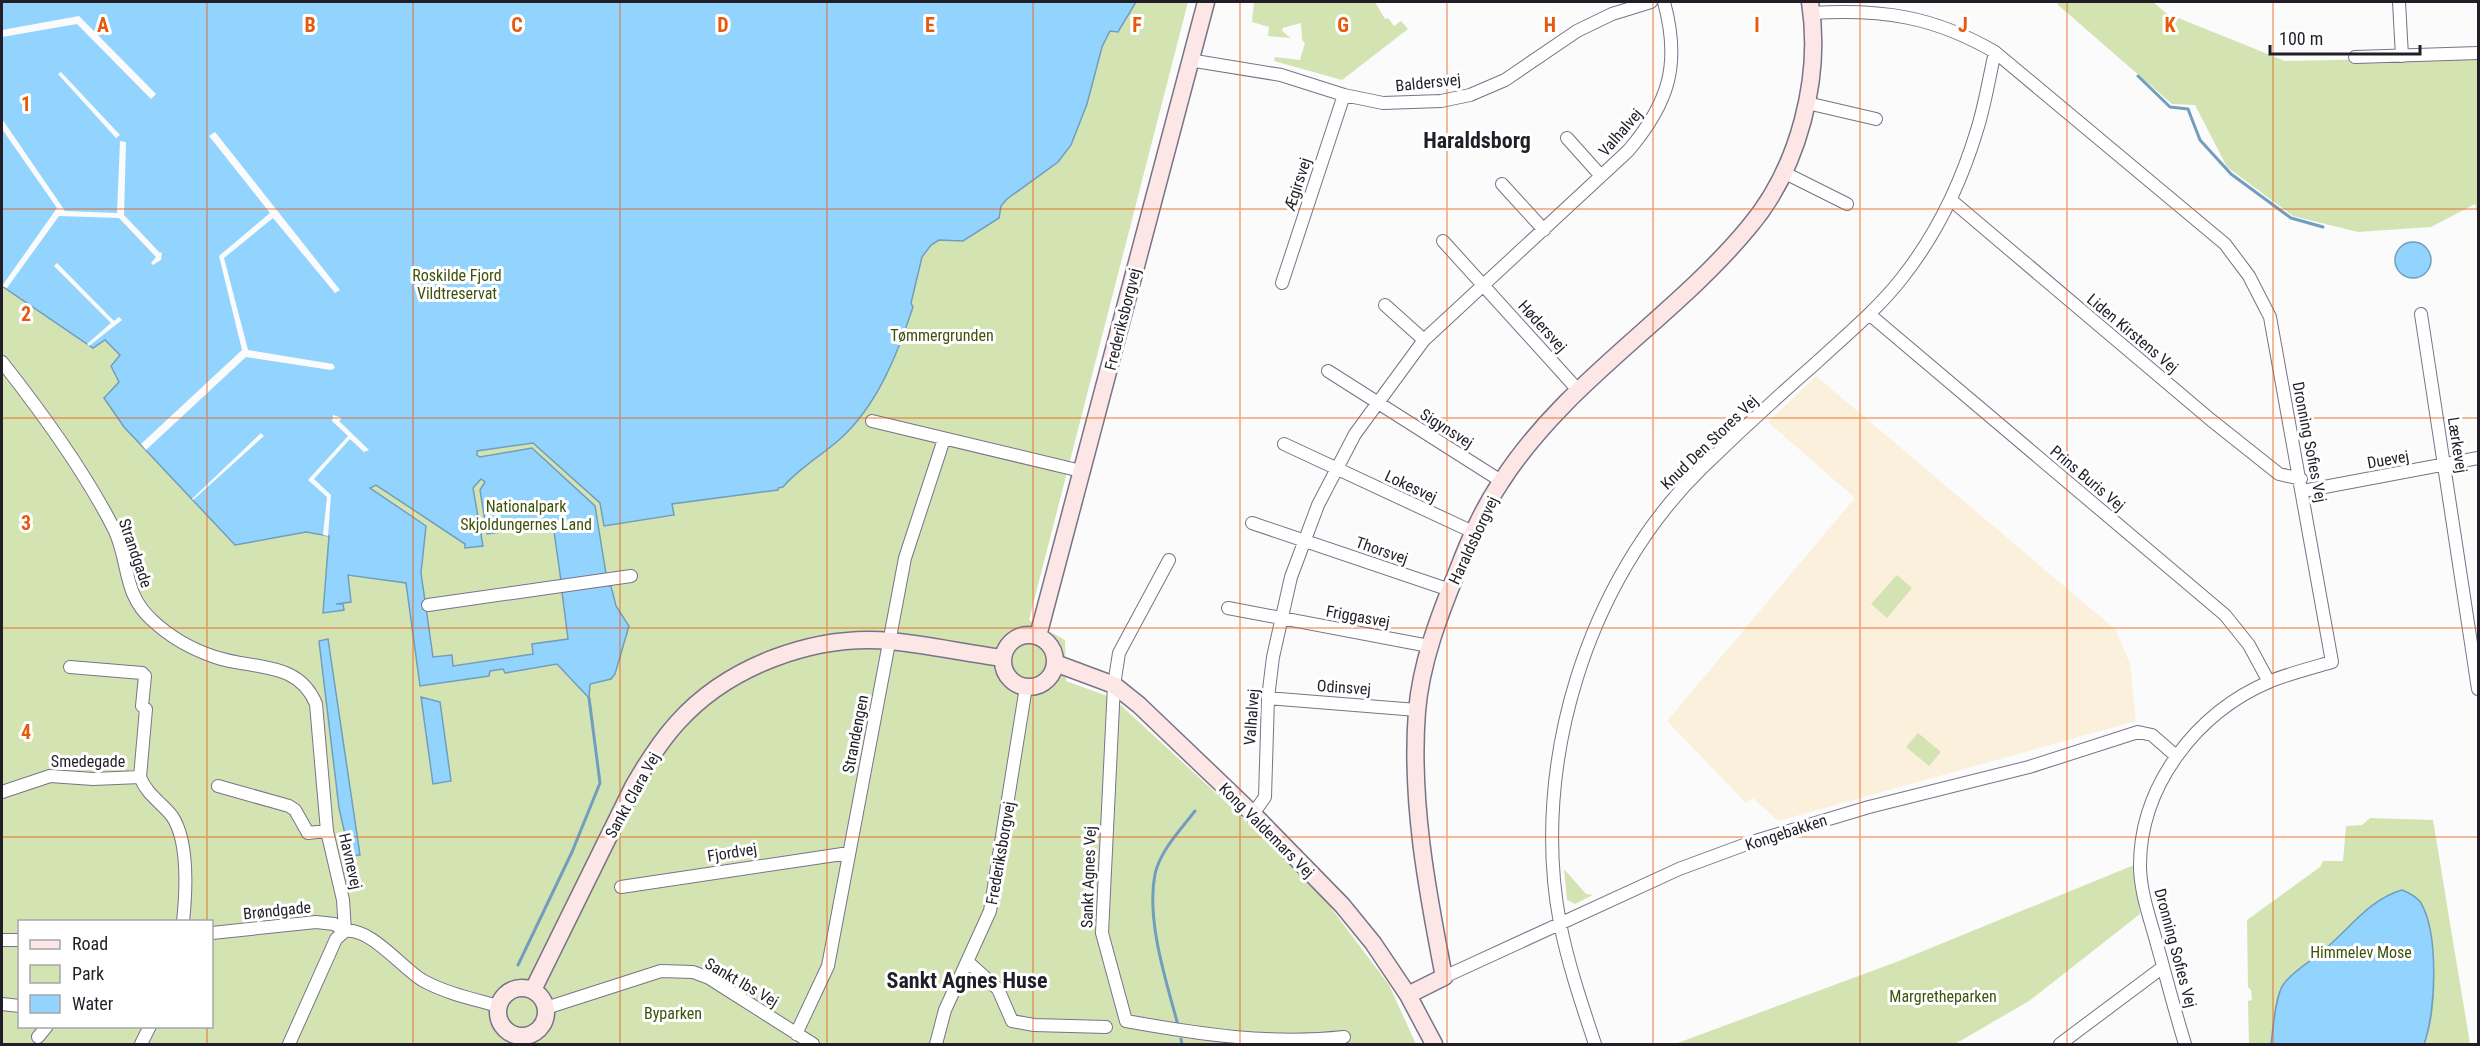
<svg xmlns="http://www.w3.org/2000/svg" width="2480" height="1046" font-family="'Roboto Condensed',sans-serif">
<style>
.education{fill:#fbf0db}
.green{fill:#d3e4b2;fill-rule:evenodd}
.water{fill:#93d4fe;stroke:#719dbe;stroke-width:1.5;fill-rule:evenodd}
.pier{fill:#fbfbfb}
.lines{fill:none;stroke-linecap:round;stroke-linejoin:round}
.stream{stroke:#719dbe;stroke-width:3}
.street-casing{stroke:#797388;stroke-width:14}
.secondary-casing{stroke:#797388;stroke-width:19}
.street{stroke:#fff;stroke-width:12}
.secondary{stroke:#fce7e6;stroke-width:16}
.grid{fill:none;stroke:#e8590c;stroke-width:1.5;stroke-opacity:0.55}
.labels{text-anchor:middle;stroke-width:6;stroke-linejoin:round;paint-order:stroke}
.street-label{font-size:16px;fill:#211e27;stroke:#fff}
.park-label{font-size:16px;fill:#3f5109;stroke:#fff}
.district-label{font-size:22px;font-weight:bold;fill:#211e27;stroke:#fff}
.grid-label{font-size:20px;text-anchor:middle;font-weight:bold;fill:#e8590c;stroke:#fff;stroke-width:6;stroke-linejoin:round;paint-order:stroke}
</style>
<rect width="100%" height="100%" fill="#fbfbfb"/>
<!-- education -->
<path class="education" d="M1816,376L2116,630L2130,664L2136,721L1778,821L1753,798L1746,803L1667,721L1855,498L1768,422Z"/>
<!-- green -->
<path class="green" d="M2,2H1188L1029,620L1065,640L1066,681L1113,698L1310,880L1389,985L1416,1044H2ZM20,922H212V1026H20Z
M1254,2H1375L1385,19L1388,18L1394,26L1401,21L1408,29L1342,80L1274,61L1275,57L1300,60L1305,43L1302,40L1301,23L1283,28L1282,31L1291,38L1268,36L1269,27L1252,22Z
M2060,2H2153L2166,13L2285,61L2478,57V217L2475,204L2431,227L2358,232L2293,216L2227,167L2195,105L2172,104L2057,4Z
M1897,575L1912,588L1887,618L1871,604Z
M1918,733L1941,752L1929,766L1906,747Z
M2370,818L2433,820L2470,1044H2249L2248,1001L2252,1000L2251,990L2248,987L2247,920L2320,867L2323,861H2343L2346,826L2362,825Z
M2134,865L2140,914L2029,1001L1955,1044H1675L1899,961Z
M1564,869L1586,894L1593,895L1575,904L1567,900Z"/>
<!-- water -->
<path class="water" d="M2,2H1136L1118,32L1110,31L1102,47L1087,104L1071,145L1058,162L1007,199L1001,206L999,218L963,241L939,240L931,245L922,257L911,303L913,307C898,353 877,406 840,439C821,456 799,468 783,487L778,488V490L672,504L674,515L604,526L600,503L533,443L477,451V455L480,457L532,448L595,506L608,586H611L616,606L629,626L615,674L611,679L590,684L589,698L557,664L505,673L503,669L490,671L489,676L420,686L406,583L348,575L351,602L336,604H343L344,610L323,613L329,536L306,532L235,545L124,427L104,398L119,382L111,366L120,355L105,340L93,348L2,286ZM481,479L485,482L480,490L487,534L523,529L525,524L549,521L553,524L561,581L564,584L565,592H562L568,639L532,644L533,654L453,666L452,655L433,657L421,573L426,526L370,488L376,485L465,544V548L483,546L473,488Z
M2395 260a18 18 0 1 1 36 0a18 18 0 1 1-36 0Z
M328,639L360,855L350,856L339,808L319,641Z
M421,697L440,702L451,781L433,784Z
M2402,890C2410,893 2416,896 2421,903C2439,934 2436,1012 2424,1044H2271C2273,1030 2275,997 2283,985C2293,970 2312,961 2325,949C2350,928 2370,899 2402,890Z"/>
<!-- pier -->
<path class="pier" d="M79,16L156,94L151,99L77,24L2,37V30Z
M61,72L120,135L116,138L58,74Z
M2,119L65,211L117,213L120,141L126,142L124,215L160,253L162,252L161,260L153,265L151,263L156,257L119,218L59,216L7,288L2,286L57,208L2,129Z
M215,132L340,290L335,293L273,218L224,258L248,350L333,364L335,368L331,370L246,357L146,450L141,444L242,350L219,256L270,213L209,136Z
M57,263L114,321L119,317L122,320L89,346L87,344L111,323L54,266Z
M333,415L342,418L339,421L369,450L364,452L350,439L314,479L331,495L328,536L323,535L327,497L308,480L348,436L332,421Z
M261,433L264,436L193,500L192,499Z"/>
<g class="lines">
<!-- stream -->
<path class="stream" d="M2138,76L2170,107L2188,109L2200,140L2231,174L2291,218L2323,227
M518,965L572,852L600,783L589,698
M1178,1025C1166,981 1146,920 1155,874C1160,851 1181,829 1195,811
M1181,1039L1182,1044"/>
<!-- street casing -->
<g class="street-casing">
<path id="street" d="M2399,2L2402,56
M1812,13C1882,9 1933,16 1995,52L2225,244L2249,276L2270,317L2332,662C2311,668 2291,673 2271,681C2197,712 2139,786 2140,868C2141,896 2151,921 2158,948C2167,980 2175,1012 2185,1044
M2355,57L2478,53
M1189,60L1281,75L1344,95L1383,103L1441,101L1470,95L1505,80L1577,31L1612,14L1651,2
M1807,103L1876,119
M1567,138L1601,176
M1783,172L1847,204
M1502,184L1544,230
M1951,200L2211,420L2279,474L2301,479
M1443,241L1578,390
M1282,283L1344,95
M1385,305L1424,340
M1869,314L2225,615L2249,645L2269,682
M2421,314L2478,689
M2,362C43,414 84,470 114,529C130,562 122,593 152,620C170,637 191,649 215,657C253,670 298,660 316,704L327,831L343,900L345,931
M1328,371L1501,481
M872,421L1081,471
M1284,444L1473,532
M2303,491L2478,458
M1252,523L1450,590
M1169,560L1119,653L1114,685L1102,933L1126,1021C1199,1034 1270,1045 1344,1037
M428,605L631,576
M1228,608L1429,646
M70,667L142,673L145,676L142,706L146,709L140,777C147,795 161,802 172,816C189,841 186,893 183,922
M1268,698L1417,710
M218,786L289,806L295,810L308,833L327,831
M2,792L50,776L93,779L140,777
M1253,814L1265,797L1268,698L1273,657L1291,577L1318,505L1355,434L1424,340L1628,151C1669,103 1681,64 1664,2
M621,887L849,853
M345,931C370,927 401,967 422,980C445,993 473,999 498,1006
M212,933L316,922L334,924L345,931
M2,940H20
M969,963L998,989L1012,1021L1034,1025L1106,1027
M1444,977L1679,869L1752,842L1869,807L2029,767L2138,732L2152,735L2175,755
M2,1004L20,1006
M546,1008L661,971L693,972L709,978L813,1044
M796,1034L828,966L905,558L944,439
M38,1037L47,1026
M141,1044L150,1026
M289,1044L336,939L345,931
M936,1044L945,1010L990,911L1026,687
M1595,1044C1582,1005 1568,964 1560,923C1530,766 1587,580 1702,468C1739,432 1777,397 1816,363C1845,336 1878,309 1902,278C1936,235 1961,183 1977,130C1985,105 1989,78 1995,52
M2060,1044L2163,967"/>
</g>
<!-- secondary casing -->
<g class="secondary-casing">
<path id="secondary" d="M1003 661a26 26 0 1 1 52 0a26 26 0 1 1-52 0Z
M1038,636L1206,2
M1055,663L1114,685L1139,705L1253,814L1342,905L1373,943L1408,995L1434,1044
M498 1012a24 24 0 1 1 48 0a24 24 0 1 1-48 0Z
M533,990L633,787C646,764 659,743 677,723C728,666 814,634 891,641C928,645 966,653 1003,658
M1408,995L1444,977C1427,890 1410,800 1417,711C1421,663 1439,616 1457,572C1469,541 1482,510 1501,482C1566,381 1673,319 1749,227C1799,168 1822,77 1810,2"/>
</g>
<!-- street -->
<use href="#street" class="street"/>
<!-- secondary -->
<use href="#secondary" class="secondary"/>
</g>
<!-- grid -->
<path class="grid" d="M207,2V922M413,2V1044M620,2V1044M827,2V1044M1033,2V1044M1240,2V1044M1447,2V1044M1653,2V1044M1860,2V1044M2067,2V1044M2273,2V1044M2,209H2478M2,418H2478M2,628H2478M2,837H2478M207,1026V1044"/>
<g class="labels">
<!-- street labels -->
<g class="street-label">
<text transform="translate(1428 82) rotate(-6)" y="6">Baldersvej</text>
<text transform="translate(1620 132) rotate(-49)" y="6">Valhalvej</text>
<text transform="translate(1297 184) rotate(-72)" y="6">Ægirsvej</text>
<text transform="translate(1122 319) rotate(-76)" y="6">Frederiksborgvej</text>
<text transform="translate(1543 326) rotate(48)" y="6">Hødersvej</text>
<text transform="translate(2133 333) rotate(40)" y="6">Liden Kirstens Vej</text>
<text transform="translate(1447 428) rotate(32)" y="6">Sigynsvej</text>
<text transform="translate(1709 442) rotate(-44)" y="6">Knud Den Stores Vej</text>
<text transform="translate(2310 442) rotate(79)" y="6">Dronning Sofies Vej</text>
<text transform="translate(2458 445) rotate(81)" y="6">Lærkevej</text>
<text transform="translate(2388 459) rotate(-10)" y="6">Duevej</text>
<text transform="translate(2088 478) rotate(40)" y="6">Prins Buris Vej</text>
<text transform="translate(1411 486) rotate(25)" y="6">Lokesvej</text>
<text transform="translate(1473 540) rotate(-65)" y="6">Haraldsborgvej</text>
<text transform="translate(1382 550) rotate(19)" y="6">Thorsvej</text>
<text transform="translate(136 553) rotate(71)" y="6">Strandgade</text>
<text transform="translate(1358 616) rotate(10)" y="6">Friggasvej</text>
<text transform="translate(1344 687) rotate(4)" y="6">Odinsvej</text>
<text transform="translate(1251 717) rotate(-86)" y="6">Valhalvej</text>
<text transform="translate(855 734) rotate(-79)" y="6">Strandengen</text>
<text x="88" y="767">Smedegade</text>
<text transform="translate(632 795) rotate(-61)" y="6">Sankt Clara Vej</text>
<text transform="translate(1267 830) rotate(45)" y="6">Kong Valdemars Vej</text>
<text transform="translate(1786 832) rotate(-18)" y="6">Kongebakken</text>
<text transform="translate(732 852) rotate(-9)" y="6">Fjordvej</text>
<text transform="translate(1000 853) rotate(-80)" y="6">Frederiksborgvej</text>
<text transform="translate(351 861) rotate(77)" y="6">Havnevej</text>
<text transform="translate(1088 877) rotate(-88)" y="6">Sankt Agnes Vej</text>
<text transform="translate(277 910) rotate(-6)" y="6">Brøndgade</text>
<text transform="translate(2176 948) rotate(75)" y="6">Dronning Sofies Vej</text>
<text transform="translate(742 982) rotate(30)" y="6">Sankt Ibs Vej</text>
</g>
<!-- park labels -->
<g class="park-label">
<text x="457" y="281">Roskilde Fjord<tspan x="457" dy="18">Vildtreservat</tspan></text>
<text x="942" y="341">Tømmergrunden</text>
<text x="526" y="512">Nationalpark<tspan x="526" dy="18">Skjoldungernes Land</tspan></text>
<text x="2361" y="958">Himmelev Mose</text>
<text x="1943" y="1002">Margretheparken</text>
<text x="673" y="1019">Byparken</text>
</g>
<!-- district labels -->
<g class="district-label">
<text x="1477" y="148">Haraldsborg</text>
<text x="967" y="988">Sankt Agnes Huse</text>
</g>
</g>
<g class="grid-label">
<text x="103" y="32">A</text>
<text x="310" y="32">B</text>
<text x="517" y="32">C</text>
<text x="723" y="32">D</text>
<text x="930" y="32">E</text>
<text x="1137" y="32">F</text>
<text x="1343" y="32">G</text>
<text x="1550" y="32">H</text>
<text x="1757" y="32">I</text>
<text x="1963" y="32">J</text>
<text x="2170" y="32">K</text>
<text x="26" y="111">1</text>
<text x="26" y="321">2</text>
<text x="26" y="530">3</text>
<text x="26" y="739">4</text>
</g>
<!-- border -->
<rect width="2480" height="1046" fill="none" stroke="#211e27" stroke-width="6"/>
<!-- legend -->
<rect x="18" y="920" width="195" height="108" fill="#ffffff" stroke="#a6a5a9" stroke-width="1.5"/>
<rect x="30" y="940" width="30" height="9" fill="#fce7e6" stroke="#a6a5a9" stroke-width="1.5"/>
<text x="72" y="950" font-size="18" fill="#211e27">Road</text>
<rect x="30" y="965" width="30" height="18" fill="#d3e4b2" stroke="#a6a5a9" stroke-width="1.5"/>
<text x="72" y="980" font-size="18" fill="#211e27">Park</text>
<rect x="30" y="995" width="30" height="18" fill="#93d4fe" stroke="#a6a5a9" stroke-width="1.5"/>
<text x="72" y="1010" font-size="18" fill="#211e27">Water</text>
<!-- scale -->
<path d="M2270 45v9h150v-9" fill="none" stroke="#211e27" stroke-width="3"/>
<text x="2279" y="45" font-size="18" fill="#211e27" stroke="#ffffff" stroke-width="4.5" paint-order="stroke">100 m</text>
</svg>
